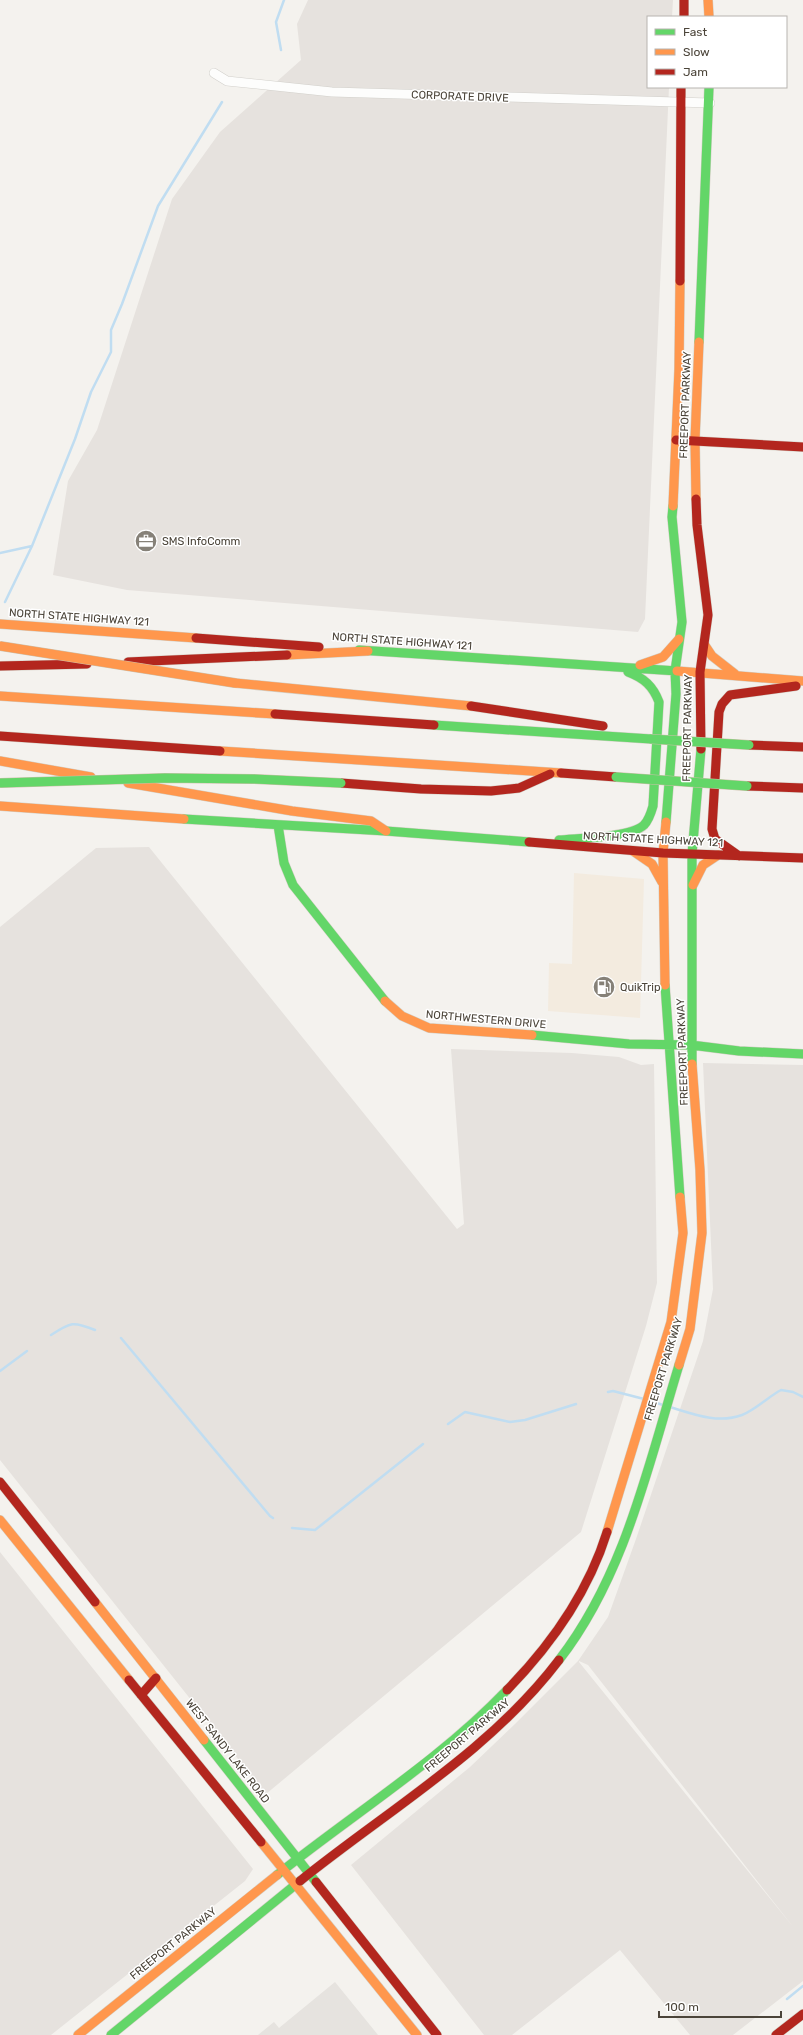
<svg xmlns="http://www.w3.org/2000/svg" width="803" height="2035" font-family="Rubik,sans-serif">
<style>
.commercial{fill:#f3ebdf}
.industrial{fill:#e6e2de;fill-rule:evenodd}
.parking{fill:#e6e3df}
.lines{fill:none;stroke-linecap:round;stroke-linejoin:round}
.stream{stroke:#c0ddf1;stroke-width:2.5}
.street-casing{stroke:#d2d0cb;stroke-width:10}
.fast-casing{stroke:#d3cfc5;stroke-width:10}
.slow-casing{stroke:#d3cfc5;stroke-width:10}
.jam-casing{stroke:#d3cfc5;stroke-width:10}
.street{stroke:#fdfdfc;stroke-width:9}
.fast{stroke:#63d668;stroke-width:9}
.slow{stroke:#ff974d;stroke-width:9}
.jam{stroke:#b3261e;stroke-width:9}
.fast-bridge-casing{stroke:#ccbfa9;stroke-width:10;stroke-linecap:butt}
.slow-bridge-casing{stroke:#ccbfa9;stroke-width:10;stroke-linecap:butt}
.fast-bridge{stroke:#63d668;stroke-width:9}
.slow-bridge{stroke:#ff974d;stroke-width:9}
.labels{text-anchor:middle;stroke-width:3;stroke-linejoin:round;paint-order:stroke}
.street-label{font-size:11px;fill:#4b4439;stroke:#fff}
.poi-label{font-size:11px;fill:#4b4439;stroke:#fff;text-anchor:start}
</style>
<rect width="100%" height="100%" fill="#f4f2ee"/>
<!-- commercial -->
<path class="commercial" d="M574,873L644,879L640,1018L548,1011L549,963L572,964Z"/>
<!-- industrial -->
<path class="industrial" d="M308,0H673L672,17H648V87H669L645,619L638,632L127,590L53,575L68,481L97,430L172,199L220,132L301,60L297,24Z
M149,847L457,1229L464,1224L451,1049L572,1053L619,1057L641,1065L654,1064L657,1283L646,1326L581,1532L266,1794L0,1460V927L96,848Z
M703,1063L803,1065V1981L733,2035H690L620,1950L512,2035H484L351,1865L470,1767L516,1723L578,1661L608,1617L636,1539L703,1341L713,1289ZM579,1661L588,1665L794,1928L579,1662Z
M0,1552L253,1869L245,1881L51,2035H0Z"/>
<!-- parking -->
<path class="parking" d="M335,1982L378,2035H258L274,2022L279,2028Z"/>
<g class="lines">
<!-- stream -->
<path class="stream" d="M281,50L276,22L284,0
M0,553L32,546L75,439L91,392L111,352V330L122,304L158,206L222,102
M5,602L32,546
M51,1335C71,1322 73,1321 95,1330
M121,1338L270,1516L273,1518
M0,1371L27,1351
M608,1392L613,1391L644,1399
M651,1401L663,1405
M670,1407C693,1414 718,1424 742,1415C755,1410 768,1397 781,1390L793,1392L803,1397
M448,1424L465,1412L510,1422L525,1420L576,1404
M292,1528L315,1530L423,1444
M787,1999L803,1986"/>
<!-- street casing -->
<g class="street-casing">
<path id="street" d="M214,73L227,81L332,92L710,103"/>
</g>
<!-- fast casing -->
<g class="fast-casing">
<path id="fast" d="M699,342L709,87
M359,650L677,671
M434,725L651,739
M184,819L386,831L529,842
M666,822L676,694L675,671L682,622L672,517L673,506
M278,825L284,863L293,885L385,1001
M559,840C578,838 630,838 644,825C649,820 651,813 653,806L659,702C653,686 644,678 628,672
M665,985L680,1197
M532,1035L629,1044L691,1045L739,1051L803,1054
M692,1064V854L701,749
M559,1660C625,1575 648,1466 679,1365
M204,1740L316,1882
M277,1875C353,1814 439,1761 507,1690
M111,2035L300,1881"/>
</g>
<!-- slow casing -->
<g class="slow-casing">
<path id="slow" d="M708,0L709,17
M696,499L695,440L699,342
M673,506L679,369L680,281
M0,624L196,638
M704,644L712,656L735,674
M287,655L368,651
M640,665L663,657L679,639
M677,671L803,681
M235,683L471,706
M0,696L275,714
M220,751L561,773
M0,761L91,777
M128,783L292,811L371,821L386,831
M0,806L184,819
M633,851L652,864L662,882
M693,885L703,865L718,855
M665,985L663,853L666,822
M385,1001L402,1016L429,1028L532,1035
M679,1365L690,1329L702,1233L700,1170L692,1064
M0,1520L129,1680
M607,1532L671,1322L683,1233L680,1197
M95,1602L204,1740
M261,1842L417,2035
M78,2035L277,1875"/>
</g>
<!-- jam casing -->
<g class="jam-casing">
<path id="jam" d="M684,0V17
M680,281L681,87
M676,440L803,447
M696,499L697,525L708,615L700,672L701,749
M196,638L319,647
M128,662L287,655
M0,666L87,664
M471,706L603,726
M275,714L434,725
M0,736L220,751
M749,745L803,747
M561,773L616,777
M341,783L421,789L491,791L519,788L550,774
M747,786L803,788
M529,842L663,853L803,858
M739,856L715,839L712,829L719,712L722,704L730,695L796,686
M0,1482L95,1602
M129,1680L261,1842
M507,1690C551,1645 588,1593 607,1532
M141,1695L156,1678
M300,1881C388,1810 490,1751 559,1660
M316,1882L437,2035
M776,2035L803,2014"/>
</g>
<!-- street -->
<use href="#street" class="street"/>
<!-- fast -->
<use href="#fast" class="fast"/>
<!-- slow -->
<use href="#slow" class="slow"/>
<!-- jam -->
<use href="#jam" class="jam"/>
<!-- fast-bridge casing -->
<g class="fast-bridge-casing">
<path id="fast-bridge" d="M651,739L749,745
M616,777L747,786
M0,783L165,778L254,779L341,783"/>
</g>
<!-- slow-bridge casing -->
<g class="slow-bridge-casing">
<path id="slow-bridge" d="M0,646L235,683"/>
</g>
<!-- fast-bridge -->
<use href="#fast-bridge" class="fast-bridge"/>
<!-- slow-bridge -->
<use href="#slow-bridge" class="slow-bridge"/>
</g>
<!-- icons -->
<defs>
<g id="office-disc" transform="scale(1.15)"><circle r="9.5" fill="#868178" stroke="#fff"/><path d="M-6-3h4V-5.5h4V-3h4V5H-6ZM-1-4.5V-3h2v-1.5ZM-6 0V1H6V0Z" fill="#fff"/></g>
<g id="fuel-disc" transform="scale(1.15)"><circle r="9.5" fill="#868178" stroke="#fff"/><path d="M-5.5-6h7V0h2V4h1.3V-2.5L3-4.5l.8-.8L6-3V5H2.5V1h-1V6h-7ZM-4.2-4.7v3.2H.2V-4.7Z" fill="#fff"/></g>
</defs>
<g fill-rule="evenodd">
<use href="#office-disc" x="146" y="541"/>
<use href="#fuel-disc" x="604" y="987"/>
</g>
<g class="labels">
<!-- street labels -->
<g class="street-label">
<text transform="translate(460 96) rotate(2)" y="4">CORPORATE DRIVE</text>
<text transform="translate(685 405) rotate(-88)" y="4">FREEPORT PARKWAY</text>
<text transform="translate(79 617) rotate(4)" y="4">NORTH STATE HIGHWAY 121</text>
<text transform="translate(402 641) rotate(4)" y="4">NORTH STATE HIGHWAY 121</text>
<text transform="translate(687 728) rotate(-89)" y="4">FREEPORT PARKWAY</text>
<text transform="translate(653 839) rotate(3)" y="4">NORTH STATE HIGHWAY 121</text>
<text transform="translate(486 1019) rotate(5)" y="4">NORTHWESTERN DRIVE</text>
<text transform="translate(682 1052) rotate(-92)" y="4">FREEPORT PARKWAY</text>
<text transform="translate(663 1369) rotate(-73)" y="4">FREEPORT PARKWAY</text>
<text transform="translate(467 1735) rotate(-40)" y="4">FREEPORT PARKWAY</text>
<text transform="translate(228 1751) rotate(52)" y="4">WEST SANDY LAKE ROAD</text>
<text transform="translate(173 1943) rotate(-39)" y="4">FREEPORT PARKWAY</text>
</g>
<!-- poi labels -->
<g class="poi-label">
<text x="162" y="545">SMS InfoComm</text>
<text x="620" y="991">QuikTrip</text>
</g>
</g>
<!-- legend -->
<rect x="647" y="16" width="140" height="72" fill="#ffffff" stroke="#b7b4b0"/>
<rect x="655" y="29" width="20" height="6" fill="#63d668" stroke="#b7b4b0"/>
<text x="683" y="36" font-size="12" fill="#4b4439">Fast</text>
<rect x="655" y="49" width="20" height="6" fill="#ff974d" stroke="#b7b4b0"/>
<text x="683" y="56" font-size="12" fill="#4b4439">Slow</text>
<rect x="655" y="69" width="20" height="6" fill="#b3261e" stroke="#b7b4b0"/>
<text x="683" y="76" font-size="12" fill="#4b4439">Jam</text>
<!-- scale -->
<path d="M659 2011v6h122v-6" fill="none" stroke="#4b4439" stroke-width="2"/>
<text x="665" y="2011" font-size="12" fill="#4b4439" stroke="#ffffff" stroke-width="3" paint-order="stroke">100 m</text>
</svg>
